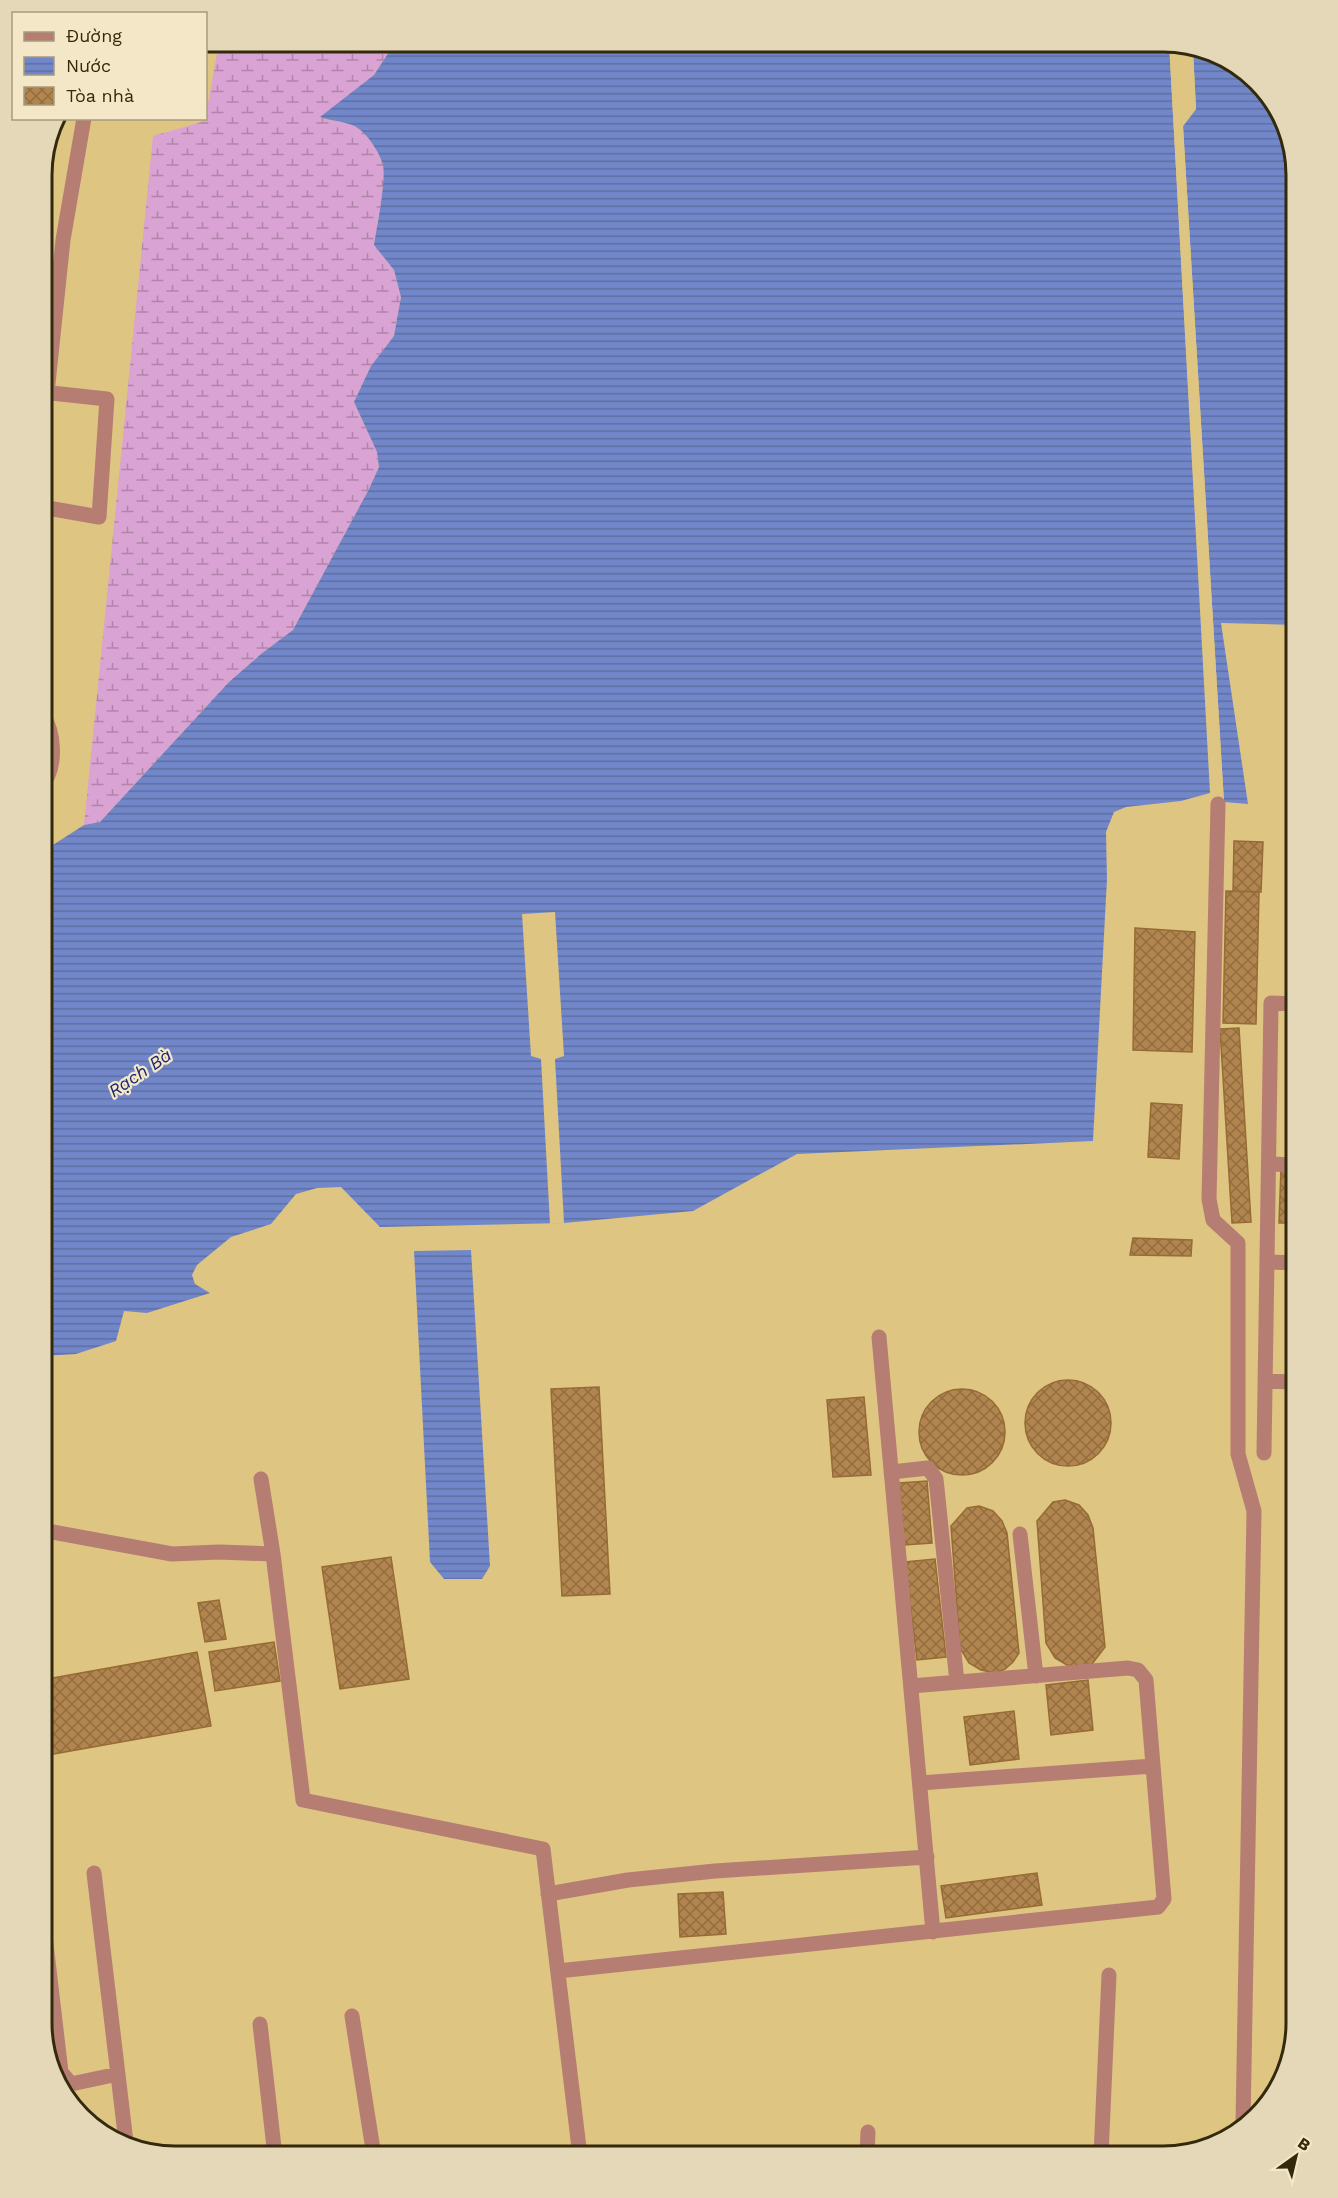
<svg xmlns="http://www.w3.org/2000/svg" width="1338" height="2198" font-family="'Work Sans',sans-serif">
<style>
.wetland{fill:url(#wetland-marsh)}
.pitch{fill:#d9a3d4}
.water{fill:url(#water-rules)}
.pier{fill:#dec582}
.building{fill:url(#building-cross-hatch);stroke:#966b34;stroke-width:1.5}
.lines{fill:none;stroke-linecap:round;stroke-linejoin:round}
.minor{stroke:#b67d73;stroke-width:15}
.labels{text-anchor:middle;stroke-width:4.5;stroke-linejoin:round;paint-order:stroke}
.water-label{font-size:18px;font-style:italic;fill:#1a2673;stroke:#f4e7c7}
.rim{fill:none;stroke:#33290d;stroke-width:3}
</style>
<defs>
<pattern id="wetland-marsh" width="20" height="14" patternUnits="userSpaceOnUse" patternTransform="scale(1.5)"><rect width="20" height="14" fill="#d9a3d4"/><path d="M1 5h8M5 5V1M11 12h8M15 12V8" fill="none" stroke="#b185aa"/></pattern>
<pattern id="water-rules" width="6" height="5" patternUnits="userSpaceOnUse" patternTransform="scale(1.5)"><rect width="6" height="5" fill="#7287c9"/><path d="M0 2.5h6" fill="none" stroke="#5e6ea2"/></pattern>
<pattern id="building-cross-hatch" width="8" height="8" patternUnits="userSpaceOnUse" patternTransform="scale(1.5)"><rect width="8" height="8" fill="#b2854f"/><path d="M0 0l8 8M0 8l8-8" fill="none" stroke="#916d40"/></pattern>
</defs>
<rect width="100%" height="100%" fill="#dec582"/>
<!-- wetland -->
<path class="wetland" d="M219,42H388L389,52L374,75L321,117C332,122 342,121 353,125C365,129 380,153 383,165C386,183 377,226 374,245L394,270L401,297L394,336L371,366L354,402L377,452L379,467L369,489L293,630L261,654L229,682L100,822L84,825L153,136L205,121Z"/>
<!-- pitch -->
<path class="pitch" d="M1295,765H1296V978H1288Z"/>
<!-- water -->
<path class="water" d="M388,42H1169L1210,793L1181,801L1126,807L1114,812L1106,832L1107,879L1093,1141L797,1154L693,1211L564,1223L380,1227L341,1187L317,1188L296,1194L271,1224L231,1237L197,1265L192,1275L195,1284L210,1293L147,1313L124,1311L116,1341L76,1354L42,1356V852L84,825L100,822L229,682L261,654L293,630L369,489L379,467L377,452L354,402L371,366L394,336L401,297L394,270L374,245C377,227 386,182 383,165C380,153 365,129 352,125C342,121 331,121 320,117L374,75L389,52Z
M1193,50L1236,64L1282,116L1296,176V625L1221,623L1248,804L1224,802L1183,126L1196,109Z
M471,1250L490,1566L482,1579H444L430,1562L414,1251Z"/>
<!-- pier -->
<path class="pier" d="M1169,42H1172L1213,793L1211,796Z
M1190,49L1193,50L1196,109L1183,126L1224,802H1221L1180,126L1193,108Z
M555,912L564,1056L555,1059L564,1223L550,1224L541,1059L531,1056L522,914Z"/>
<!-- building -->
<path class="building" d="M1234,841L1263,842L1261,892L1233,891Z
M1226,891L1259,892L1256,1024L1223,1023Z
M1135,928L1195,932L1192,1052L1133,1050Z
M1239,1028L1251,1222L1232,1223L1220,1029Z
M1295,1061H1296V1118H1293Z
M1151,1103L1182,1105L1179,1159L1148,1157Z
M1281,1168L1296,1169V1223H1279Z
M1133,1238L1192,1240L1191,1256L1130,1255Z
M1025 1423a43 43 0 1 1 86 0a43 43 0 1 1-86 0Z
M599,1387L610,1594L562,1596L551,1389Z
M919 1432a43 43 0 1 1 86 0a43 43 0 1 1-86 0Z
M864,1397L871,1475L833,1477L827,1400Z
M927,1481L932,1543L904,1545L899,1483Z
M1065,1500L1079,1505L1088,1515L1093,1528L1105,1647L1092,1664L1081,1667L1067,1665L1055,1658L1046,1643L1037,1521L1053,1502Z
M979,1506L993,1511L1002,1521L1007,1533L1019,1653L1013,1662L1005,1669L995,1673L981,1670L969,1663L960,1648L951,1526L967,1508Z
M391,1557L409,1679L340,1689L322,1567Z
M935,1559L946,1657L917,1660L905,1562Z
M219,1600L226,1639L205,1642L198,1603Z
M274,1642L280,1681L215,1691L209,1652Z
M197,1652L211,1726L42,1756V1680Z
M1088,1680L1093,1730L1051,1735L1046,1685Z
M1014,1711L1019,1759L970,1765L964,1717Z
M1037,1873L1042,1905L946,1918L941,1886Z
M723,1892L726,1934L680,1937L678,1894Z"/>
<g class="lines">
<!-- minor -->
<path class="minor" d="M47,393L63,240L84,118
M42,507L99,517L107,399L42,392
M42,786C57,766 55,733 42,713
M1218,804L1209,1199L1213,1220L1238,1243V1454L1254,1511L1243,2123
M1269,1164L1296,1165
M1267,1262L1296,1263
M879,1337L933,1932
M1265,1381L1296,1382
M1264,1453L1271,1003L1296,1004
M891,1472L928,1468L936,1479L957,1682
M261,1479L273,1554L303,1800L543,1849L580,2156
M42,1530L172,1554L219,1552L273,1554
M1020,1534L1036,1676
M920,1783L1153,1766
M94,1873L126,2142
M548,1894L628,1880L715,1871L927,1857
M42,1910L61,2072L71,2084L118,2074
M558,1971L1158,1907L1164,1899L1146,1680L1138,1670L1128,1668L911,1686
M352,2016L374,2156
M260,2024L275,2156
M867,2156L868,2132
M1101,2156L1109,1975"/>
</g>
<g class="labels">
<!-- water labels -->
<g class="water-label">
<text transform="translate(140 1073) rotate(-34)" y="6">Rạch Bà</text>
</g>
</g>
<!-- crop -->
<path d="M0 0H1338V2198H0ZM175 52H1163A123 123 0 0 1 1286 175V2023A123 123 0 0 1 1163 2146H175A123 123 0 0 1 52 2023V175A123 123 0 0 1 175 52Z" fill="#e5d8b8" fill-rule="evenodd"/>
<path class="rim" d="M175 52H1163A123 123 0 0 1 1286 175V2023A123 123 0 0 1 1163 2146H175A123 123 0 0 1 52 2023V175A123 123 0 0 1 175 52Z"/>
<!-- legend -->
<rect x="12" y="12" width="195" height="108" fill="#f4e7c7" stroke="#a79b7d" stroke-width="1.5"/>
<rect x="24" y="32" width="30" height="9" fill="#b67d73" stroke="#a79b7d" stroke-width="1.5"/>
<text x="66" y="42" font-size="18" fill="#33290d">Đường</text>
<rect x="24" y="57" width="30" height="18" fill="url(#water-rules)" stroke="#a79b7d" stroke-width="1.5"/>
<text x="66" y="72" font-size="18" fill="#33290d">Nước</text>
<rect x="24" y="87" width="30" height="18" fill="url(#building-cross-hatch)" stroke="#a79b7d" stroke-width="1.5"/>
<text x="66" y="102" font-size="18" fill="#33290d">Tòa nhà</text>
<!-- north arrow -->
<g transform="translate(1296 2156) rotate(34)" stroke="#f4e7c7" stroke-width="4.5" paint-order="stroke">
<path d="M0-4.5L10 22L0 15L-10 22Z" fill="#33290d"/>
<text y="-9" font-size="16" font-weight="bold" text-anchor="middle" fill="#33290d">B</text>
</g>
</svg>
